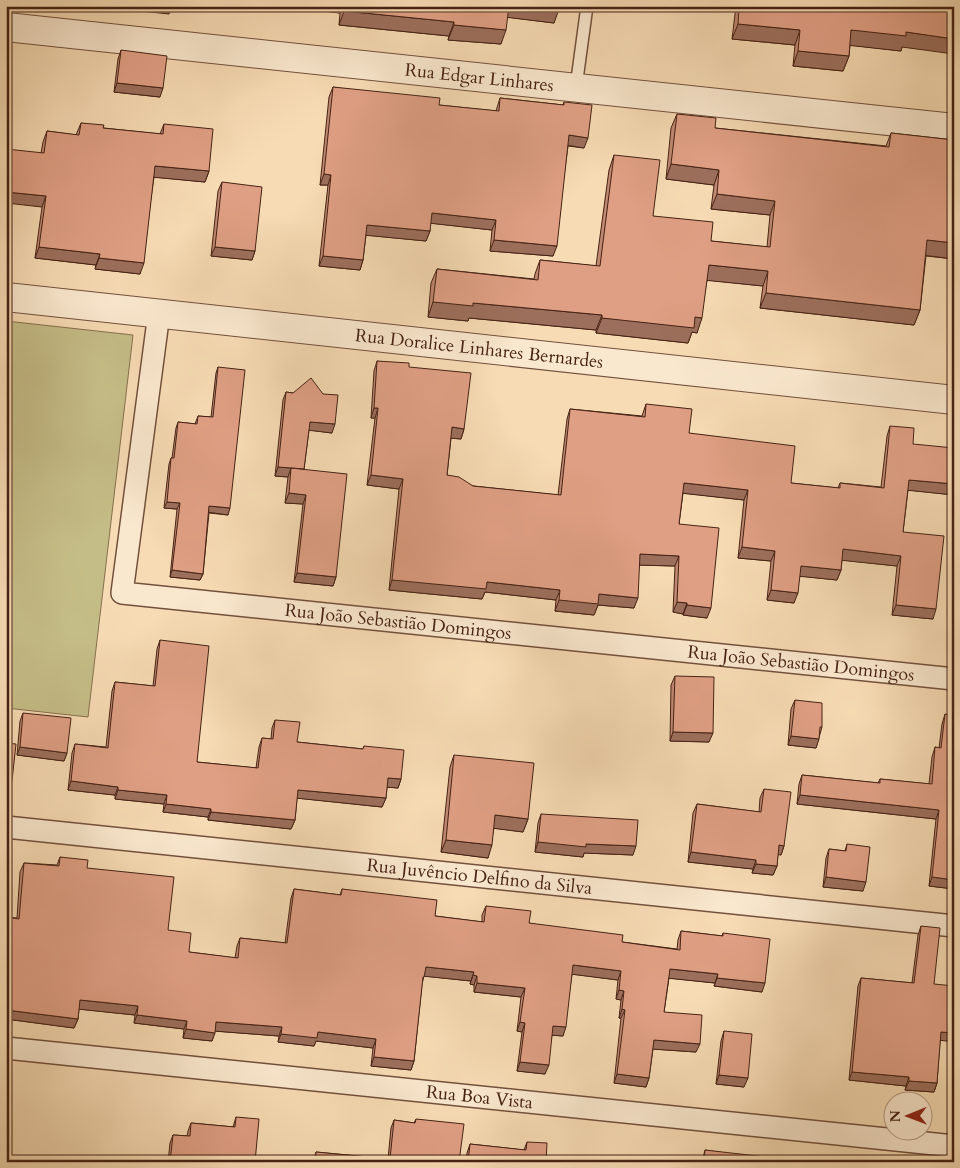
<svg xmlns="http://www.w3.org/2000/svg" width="960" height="1168" font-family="Cardo,serif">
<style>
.green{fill:#c5bd87;stroke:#86704e}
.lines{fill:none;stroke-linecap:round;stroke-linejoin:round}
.service-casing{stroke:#72503c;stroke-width:14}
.minor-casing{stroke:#72503c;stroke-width:24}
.tertiary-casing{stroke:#72503c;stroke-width:30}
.service{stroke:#fae8ce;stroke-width:11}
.minor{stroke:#fae8ce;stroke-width:21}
.tertiary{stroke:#fae8ce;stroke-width:28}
.wall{fill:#c08972;stroke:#462214}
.shaded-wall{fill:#9c6f5c;stroke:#462214}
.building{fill:#df9f84;stroke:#462214}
.labels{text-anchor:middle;stroke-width:5;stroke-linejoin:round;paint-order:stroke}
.street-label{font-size:18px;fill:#462214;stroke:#fae8ce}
</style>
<rect width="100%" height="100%" fill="#f7dbb4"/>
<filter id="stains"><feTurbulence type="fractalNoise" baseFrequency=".004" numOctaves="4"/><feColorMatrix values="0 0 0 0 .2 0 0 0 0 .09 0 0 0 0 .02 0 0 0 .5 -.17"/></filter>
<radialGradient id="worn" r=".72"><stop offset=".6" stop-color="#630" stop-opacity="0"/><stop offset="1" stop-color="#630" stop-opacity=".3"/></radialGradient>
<!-- green -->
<path class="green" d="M6,321L133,335L88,717L6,708Z"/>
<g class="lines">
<!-- service casing -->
<g class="service-casing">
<path id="service" d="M576,87L587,6"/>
</g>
<!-- minor casing -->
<g class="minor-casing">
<g id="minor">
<path id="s1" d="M159,313L122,593L954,679"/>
<path id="s2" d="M6,827L954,926"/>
<path id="s3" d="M6,1048L954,1146"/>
</g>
</g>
<!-- tertiary casing -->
<g class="tertiary-casing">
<g id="tertiary">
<path id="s4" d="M6,27L954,128"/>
<path id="s5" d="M6,297L954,400"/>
</g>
</g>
<!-- service -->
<use href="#service" class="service"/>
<!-- minor -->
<use href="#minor" class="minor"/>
<!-- tertiary -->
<use href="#tertiary" class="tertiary"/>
</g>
<!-- wall -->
<path class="wall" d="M300,6H559L554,23L507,17L501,44L448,40L449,36L339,25L340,13L300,8Z
M736,6H954L902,47L901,51L850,45L849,56L843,71L793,66L795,45L732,39Z
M121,50L160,97L114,92L118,59Z
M333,87L439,105L496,111L500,98L563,105L564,102L584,148L568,146L553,256L490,251L492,230L430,223V231L426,241L366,235L363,260L360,270L319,266L328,185H320L329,97Z
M677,114L715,128L886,146L891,133L954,140V259L926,256L920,310L914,325L760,308L763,286L707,280L697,333L692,332L688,343L596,333V330L469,318L468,321L428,317L431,283L437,269L534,279L535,274L540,260L596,266L609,170L614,155L653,216L711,241L767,247L770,215L711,209L714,185L666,179L671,128Z
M81,123L103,128L160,134L164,124L209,171L205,182L154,177L140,274L95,269L96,265L35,258L42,207L41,153L43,142L47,131L76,135Z
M222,182L255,251L252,260L211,256L218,191Z
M377,361L409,367L464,429L461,439L451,438L447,475L473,486L558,495L567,419L570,409L642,416L646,404L689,433L791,483L838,488L840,483L881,487L887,436L890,426L913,444L954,495L908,490L903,532L933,619L892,615L897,566L842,560L841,570L837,580L800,576L794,603L767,600L771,561L738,558L744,500L683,493L679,524L707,618L683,615V614L673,612L675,566L639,565L634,608L598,605L594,615L555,611L556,600L485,592L482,599L389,590L399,489L367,485L375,418H371L374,371Z
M218,367L228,515L209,513L203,574L200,580L170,577L177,509L164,508L169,464L171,458H172L176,428L178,422L195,424L198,416L211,417L216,373Z
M286,392L293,393L332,433L309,430L304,469L336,577L333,586L294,582L303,504L285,503L288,477L275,476L283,400Z
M160,640L197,762L256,768L259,747L262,738L271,739L272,728L275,720L297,742L363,749L364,746L401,779L398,788L387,787L386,798L382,807L297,798L295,820L291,829L208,820V817L163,812L164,804L115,799V795L68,790L72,753L75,744L106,747L112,691L115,682L153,686L157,649Z
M675,676L709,742L670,741L671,685Z
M795,700L822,727L816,748L788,745L791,709Z
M23,713L67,753L64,761L17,755L20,721Z
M945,714L954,889L929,886L936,819L797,804L799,784L802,775L878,783L880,779L929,784L932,757L935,747L939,748L942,724Z
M454,755L528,819L523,832L494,828L488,858L441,852L450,767Z
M764,789L784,846L781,855L778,854L777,866L773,875L752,873L753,869L688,862L693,813L697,804L759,812L760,798Z
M541,814L633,855L584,853L583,857L535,852L538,823Z
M847,844L863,891L823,887L826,858L829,849L845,851Z
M60,857L87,868L168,930L189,952L235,958L237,946L240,938L285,943L291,898L294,889L340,895L342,889L435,916L482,922V915L486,906L529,923L622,942L677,949L678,940L681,931L722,936L723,933L762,992L714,986L715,983L669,978L664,1012L696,1052L653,1049L649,1078L646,1087L614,1083L621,1018H619L621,1000L616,999L618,980L572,974L563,1036L552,1035L545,1074L517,1071L522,1032L517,1031L521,997L474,992V985L470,984L471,981L424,976L422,984L414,1061L411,1070L371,1066L373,1048L316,1041L314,1046L278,1042L279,1036L215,1031L212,1041L183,1038L184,1029L134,1023L135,1015L79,1009L78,1019L74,1028L6,1019V917L17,918L20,872L24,863L57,865Z
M921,926L934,984L940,1040L937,1083L934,1092L905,1090L906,1086L849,1080L858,986L861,978L912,983L918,935Z
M724,1031L744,1087L716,1084L721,1041Z
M236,1117L255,1162H168L170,1143L173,1135L187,1136L188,1131L191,1123L233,1127Z
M416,1119L459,1162H313L316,1152L388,1159L391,1128L394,1120L414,1123Z
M527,1142L546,1162H466L467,1153L470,1144L524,1150Z
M705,1150L784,1162H702Z"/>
<!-- shaded-wall -->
<path class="shaded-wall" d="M143,6H172L169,14L141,11Z
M300,6H343L340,13L300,8Z
M508,6H539L559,9L554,23L504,17Z
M344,11L454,22L449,36L339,25Z
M738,24L800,30L795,45L732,39Z
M454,25L506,30L501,44L448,40Z
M851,30L906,32L954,39V54L902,47L901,51L846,45Z
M798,51L849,56L843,71L793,66Z
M117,83L163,88L160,97L114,92Z
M569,135L588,138L584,148L566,145Z
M671,164L719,170L714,185L666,179Z
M155,166L209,171L205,182L151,177Z
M324,174L331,175L328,185H320Z
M6,192L46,196L42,207L6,203Z
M717,194L775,201L770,215L711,209Z
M432,213L496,220L492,230L428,223Z
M367,225L430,231L426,241L363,235Z
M494,240L557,246L553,256L490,251Z
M927,240L954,243V259L922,255Z
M39,247L100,254L96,265L35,258Z
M215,247L255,251L252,260L211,256Z
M323,256L363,260L360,270L319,266Z
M99,258L144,263L140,274L95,269Z
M709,265L768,271L763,286L703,280Z
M766,293L920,310L914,325L760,308Z
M433,302L473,303L602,315L596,330L469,318L468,321L428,317Z
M695,317L702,318L697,333L692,332L688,343L596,333L602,318Z
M374,408H378L375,418H371Z
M310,422L335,424L332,433L307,430Z
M452,427L464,429L461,439L449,438Z
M278,467L291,468L288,477L275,476Z
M371,475L403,479L399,489L367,485Z
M909,480L954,484V495L905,490Z
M684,483L748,490L744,500L680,493Z
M289,493L306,495L303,504L285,503Z
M167,502L180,503L177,509L164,508Z
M209,506L230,508L228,515L207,512Z
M742,547L775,551L771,561L738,558Z
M843,549L901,556L897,566L839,560Z
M640,554L679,556L675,566L636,565Z
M801,566L841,570L837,580L797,576Z
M172,570L203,574L200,580L170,577Z
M297,573L336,577L333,586L294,582Z
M392,580L487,582L560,590L556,600L485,592L482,599L389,590Z
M771,590L798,593L794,603L767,600Z
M599,594L638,598L634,608L598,605L594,615L555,611L559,600Z
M677,602L687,603L683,614L673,612Z
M687,605L711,608L707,618L683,615Z
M896,605L936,609L933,619L892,615Z
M673,732L713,733L709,742L670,741Z
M791,736L819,739L816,748L788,745Z
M20,747L67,753L64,761L17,755Z
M388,778L401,779L398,788L385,787Z
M6,780L12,781L9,790H6Z
M71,781L118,787L115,795L68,790Z
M118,790L167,795L164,804L115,799Z
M298,790L386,798L382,807L295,798Z
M800,795L939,810L936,819L797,804Z
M166,804L211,809L208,817L163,812Z
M211,812L295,820L291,829L208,820Z
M495,815L528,819L523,832L491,828Z
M446,840L492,845L488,858L441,852Z
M538,842L586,844L636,846L633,855L584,853L583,857L535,852Z
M779,845L784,846L781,855L775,854Z
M691,852L756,860L753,869L688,862Z
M756,864L777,866L773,875L752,873Z
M826,877L866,882L863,891L823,887Z
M932,877L954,880V889L929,886Z
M573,965L621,971L618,980L570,974Z
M426,967L474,972L471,981L422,976Z
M670,969L718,974L715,983L666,978Z
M473,975L477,976L474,985L470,984Z
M717,978L765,983L762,992L714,986Z
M477,983L525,988L521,997L474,992Z
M619,990L624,991L621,1000L616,999Z
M80,1000L138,1006L135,1015L77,1009Z
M622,1009L625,1010L621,1018H619Z
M6,1010L78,1019L74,1028L6,1019Z
M137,1015L187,1021L184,1029L134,1023Z
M216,1022L282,1027L279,1036L213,1031Z
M520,1022L525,1023L522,1032L517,1031Z
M553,1026L566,1027L563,1036L549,1035Z
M186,1029L215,1033L212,1041L183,1038Z
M318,1032L376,1039L373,1048L316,1041L314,1046L278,1042L281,1034Z
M941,1032L954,1033V1042L938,1040Z
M654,1040L700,1044L696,1052L651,1049Z
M374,1057L414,1061L411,1070L371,1066Z
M520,1062L549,1065L545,1074L517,1071Z
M852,1072L909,1077L906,1086L849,1080Z
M617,1074L649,1078L646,1087L614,1083Z
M719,1075L748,1078L744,1087L716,1084Z
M909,1081L937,1083L934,1092L905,1090Z
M424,1160L445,1162H423Z"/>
<!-- building -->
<path class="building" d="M345,6H509L506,30L454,25V22L344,11Z
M539,6H559V9Z
M739,6H954V39L906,32V36L851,30L849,56L798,51L800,30L738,24Z
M121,50L167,56L163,88L117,83Z
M333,87L440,98L439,105L499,111L500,98L564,105V102L592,105L588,138L569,135L557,246L494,240L496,220L432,213L430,231L367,225L363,260L323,256L331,175L324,174Z
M677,114L716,118L715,128L889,147L891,133L954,140V243L927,240L920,310L766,293L768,271L709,265L702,318L695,317L694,328L602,318V315L473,303V306L433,302L437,269L538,280L540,260L600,266L614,155L660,160L653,216L713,222L711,241L770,247L775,201L717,194L719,170L671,164Z
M81,123L104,125L103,128L163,134L164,124L213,129L209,171L155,166L144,263L99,258L100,254L39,247L46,196L6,192V149L44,153L47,131L79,135Z
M222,182L262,187L255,251L215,247Z
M377,361L409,363V367L471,373L464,429L452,427L447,475L459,477L473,486L561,495L570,409L645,417L646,404L692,409L689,433L795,446L791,483L840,488V483L884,488L890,426L914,428L913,444L954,448V484L909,480L903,532L944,536L936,609L896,605L901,556L843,549L841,570L801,566L798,593L771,590L775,551L742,547L748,490L684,483L679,524L719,528L711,608L687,605V603L677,602L679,556L640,554L638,598L599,594L598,604L559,600L560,590L487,582L486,589L392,580L403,479L371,475L378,408H374Z
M218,367L245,370L230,508L209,506L203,574L172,570L180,503L167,502L171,458H174L178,422L197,424L198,416L213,417Z
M311,378L323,394L338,395L335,424L310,422L304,469L278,467L286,392L293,393Z
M291,468L347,474L336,577L297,573L306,495L289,493Z
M160,640L209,646L197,762L258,768L262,738L273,739L275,720L300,722L297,742L363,749L364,746L404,750L401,779L388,778L386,798L298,790L295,820L211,812V809L166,804L167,795L118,790V787L71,781L75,744L108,748L115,682L155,686Z
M675,676L714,677L713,733L673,732Z
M795,700L822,703V727H820L819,739L791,736Z
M23,713L71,718L67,753L20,747Z
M945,714L954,715V880L932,877L939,810L800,795L802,775L880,783V779L932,784L935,747L941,748Z
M6,743L16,744L12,781L6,780Z
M454,755L534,763L528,819L495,815L492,845L446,840Z
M764,789L791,792L784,846L779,845L777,866L756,864V860L691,852L697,804L761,812Z
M541,814L638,820L636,846L586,844V847L538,842Z
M847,844L870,847L866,882L826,877L829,849L846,851Z
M60,857L88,860L87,868L174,877L168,930L191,933L189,952L238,958L240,938L287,943L294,889L341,895L342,889L437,900L435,916L484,922L486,906L531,911L529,923L623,935L622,942L680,950L681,931L723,936V933L770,939L765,983L717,978L718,974L670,969L664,1012L702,1015L700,1044L654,1040L649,1078L617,1074L625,1010L622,1009L624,991L619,990L621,971L573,965L566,1027L553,1026L549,1065L520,1062L525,1023L520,1022L525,988L477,983V976L473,975L474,972L426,967L424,977H423L414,1061L374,1057L376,1039L318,1032L317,1038L281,1034L282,1027L216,1022L215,1033L186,1029L187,1021L137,1015L138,1006L80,1000L78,1019L6,1010V917L19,919L24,863L59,866Z
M921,926L940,928L934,984L954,986V1033L941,1032L937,1083L909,1081V1077L852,1072L861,978L914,983Z
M724,1031L752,1034L748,1078L719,1075Z
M236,1117L259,1119L255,1162H170L173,1135L190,1136L191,1123L235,1127Z
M416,1119L464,1124L459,1162H445L424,1160L423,1162H315L316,1152L390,1159L394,1120L415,1123Z
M527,1142L547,1143L546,1162H468L470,1144L526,1150Z
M705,1150L784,1159V1162H704Z"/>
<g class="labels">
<!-- street labels -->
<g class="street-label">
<text dy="6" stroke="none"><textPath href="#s4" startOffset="476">Rua Edgar Linhares</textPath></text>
<text dy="6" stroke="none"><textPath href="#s5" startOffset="476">Rua Doralice Linhares Bernardes</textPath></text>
<text dy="6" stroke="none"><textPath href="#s1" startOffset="560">Rua João Sebastião Domingos</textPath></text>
<text dy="6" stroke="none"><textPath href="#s1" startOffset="965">Rua João Sebastião Domingos</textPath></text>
<text dy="6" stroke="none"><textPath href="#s2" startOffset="476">Rua Juvêncio Delfino da Silva</textPath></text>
<text dy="6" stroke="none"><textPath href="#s3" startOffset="476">Rua Boa Vista</textPath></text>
</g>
</g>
<!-- margin -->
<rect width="960" height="1168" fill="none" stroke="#f7dbb4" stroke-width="25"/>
<rect x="8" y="8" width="945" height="1153" fill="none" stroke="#462214" stroke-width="2.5"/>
<rect x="12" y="12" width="935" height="1143" fill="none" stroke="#462214"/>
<!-- north arrow -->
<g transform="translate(908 1116) rotate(269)"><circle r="24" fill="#fae8ce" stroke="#b29984"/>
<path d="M0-4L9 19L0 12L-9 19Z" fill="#8f2418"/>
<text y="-8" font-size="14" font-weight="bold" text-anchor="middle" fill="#462214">N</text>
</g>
<rect width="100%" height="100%" filter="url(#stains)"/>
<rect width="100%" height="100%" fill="url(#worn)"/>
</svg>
